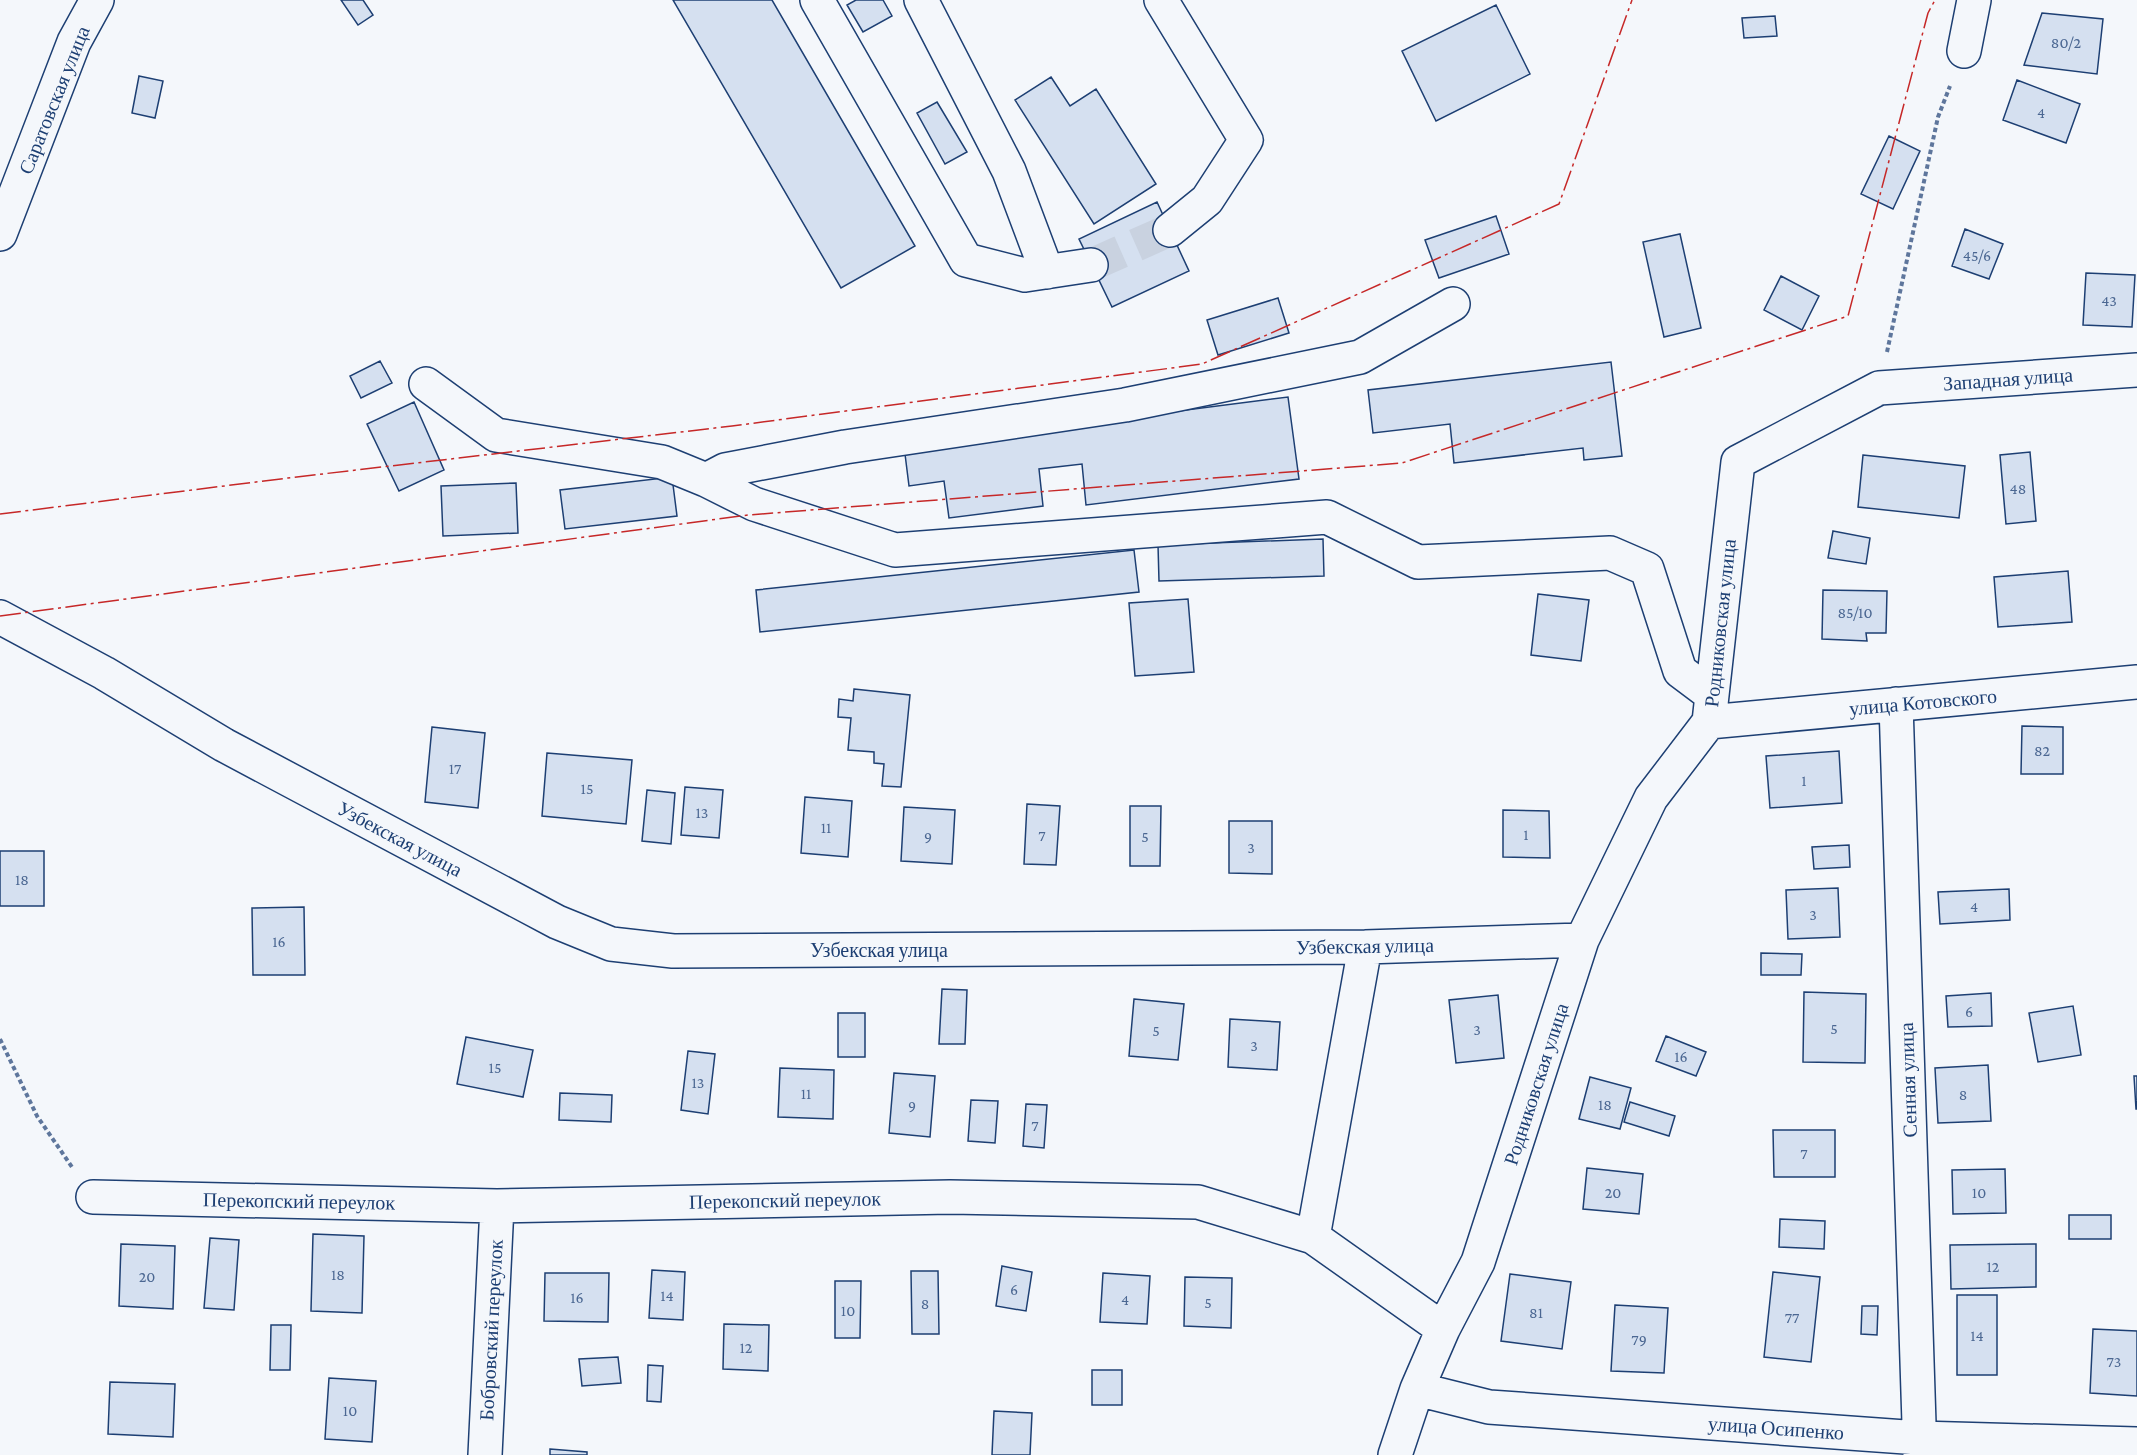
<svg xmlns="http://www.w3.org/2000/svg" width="2137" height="1455" font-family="'Crimson Pro',serif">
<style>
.building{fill:#d5e0f0;stroke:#1d3f73;stroke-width:1.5}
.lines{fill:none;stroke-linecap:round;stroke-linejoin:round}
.minor-tunnel{stroke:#c9d2e0;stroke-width:33;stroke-dasharray:33 16;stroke-linecap:butt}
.minor-casing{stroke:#1d3f73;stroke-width:36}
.path{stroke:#5e769c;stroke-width:4;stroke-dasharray:4.5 3;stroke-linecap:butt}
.minor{stroke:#f4f7fb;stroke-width:33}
.power{stroke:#c62828;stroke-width:1.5;stroke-dasharray:21 4.5 3 4.5;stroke-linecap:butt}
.labels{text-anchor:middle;stroke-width:4.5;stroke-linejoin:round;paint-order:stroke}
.number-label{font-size:16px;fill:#4b6792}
.street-label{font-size:20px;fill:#1d3f73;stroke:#f4f7fb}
</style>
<rect width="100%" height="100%" fill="#f4f7fb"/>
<!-- building -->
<path class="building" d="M341,0H363L373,15L358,25Z
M673,0H772L915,246L841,288Z
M856,0H883L892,16L863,32L847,5Z
M1496,5L1530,74L1436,121L1402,51Z
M2042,13L2103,19L2097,74L2024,65Z
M1775,16L1777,36L1744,38L1742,18Z
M139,76L163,81L155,118L132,113Z
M1051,77L1070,106L1096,89L1156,184L1094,224L1015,100Z
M2017,80L2080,104L2066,143L2003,120Z
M937,102L967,152L945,164L917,113Z
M1889,136L1920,151L1893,209L1861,194Z
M1157,202L1189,271L1112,307L1079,239Z
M1496,216L1509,254L1439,278L1425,240Z
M1965,229L2003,244L1989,279L1952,266Z
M1680,234L1701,328L1664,337L1643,242Z
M2086,273L2135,275L2132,327L2083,325Z
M1781,276L1819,296L1802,330L1764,310Z
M1278,298L1289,333L1218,355L1207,320Z
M380,361L392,383L361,398L350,376Z
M1611,362L1622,456L1584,460L1583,448L1454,463L1450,424L1373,433L1368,390Z
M1288,397L1299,479L1086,505L1082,464L1039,469L1043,506L949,518L944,481L909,486L904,446Z
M414,402L444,470L399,491L367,424Z
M2030,452L2036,521L2006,524L2000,455Z
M1863,455L1965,466L1959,518L1858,507Z
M672,477L677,516L565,529L560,490Z
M516,483L518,533L443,536L441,486Z
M1833,531L1870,538L1866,564L1828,558Z
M1323,539L1324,576L1159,581L1158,545Z
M1134,550L1139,592L760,632L756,590Z
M2068,571L2072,622L1998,627L1994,577Z
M1823,590L1887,591L1886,633H1866L1867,641L1822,639Z
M1538,594L1589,600L1581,661L1531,655Z
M1188,599L1194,672L1135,676L1129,603Z
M854,689L910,695L901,787L882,786L884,764L874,763V752L848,750L851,718L838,717L839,699L853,701Z
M2022,726L2063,727V774H2021Z
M432,727L485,733L478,808L425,802Z
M1839,751L1842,803L1770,808L1766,756Z
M547,753L632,760L626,824L542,816Z
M685,787L723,790L719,838L681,835Z
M647,790L675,793L671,844L642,841Z
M805,797L852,801L848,857L801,853Z
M1027,804L1060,806L1056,865L1024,864Z
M1130,806H1161L1160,866H1130Z
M904,807L955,810L952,864L901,861Z
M1503,810L1549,811L1550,858L1503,857Z
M1229,821H1272V874L1229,873Z
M1849,845L1850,867L1814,869L1812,847Z
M0,851H44V906H0Z
M1838,888L1840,937L1788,939L1786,890Z
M2009,889L2010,920L1940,924L1938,892Z
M304,907L305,975H253L252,908Z
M1761,953L1802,954L1801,975H1761Z
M942,989L967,990L965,1044H939Z
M1804,992L1866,994L1865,1063L1803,1062Z
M1991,993L1992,1026L1948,1027L1946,996Z
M1498,995L1504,1058L1456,1063L1449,1000Z
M1134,999L1184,1004L1178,1060L1129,1056Z
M2073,1006L2081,1055L2038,1062L2029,1013Z
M838,1013H865V1057H838Z
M1230,1019L1280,1022L1277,1070L1228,1067Z
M1666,1036L1706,1052L1696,1076L1656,1061Z
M466,1037L533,1050L523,1097L457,1084Z
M688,1051L715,1054L708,1114L681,1110Z
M1988,1065L1991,1121L1938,1123L1935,1068Z
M780,1068L834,1070L833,1119L778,1117Z
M894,1073L935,1076L930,1137L889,1133Z
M2134,1076H2137V1109H2136Z
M1590,1077L1631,1088L1620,1129L1579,1119Z
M560,1093L612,1095L611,1122L559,1120Z
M971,1100L998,1101L995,1143L968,1141Z
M1630,1102L1675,1116L1669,1136L1624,1122Z
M1026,1104L1047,1105L1044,1148L1023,1146Z
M1773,1130H1835V1177H1774Z
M1587,1168L1643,1174L1639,1214L1583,1209Z
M2005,1169L2006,1213L1953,1214L1952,1170Z
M2069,1215H2111V1239H2069Z
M1780,1219L1825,1221L1824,1249L1779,1247Z
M313,1234L364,1236L362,1313L311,1311Z
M210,1238L239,1240L234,1310L204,1308Z
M121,1244L175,1246L173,1309L119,1306Z
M2036,1244V1287L1951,1289L1950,1245Z
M1002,1266L1032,1272L1026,1311L996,1306Z
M652,1270L685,1272L683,1320L649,1318Z
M911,1271H938L939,1334H912Z
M1773,1272L1820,1277L1811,1362L1764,1357Z
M545,1273H609L608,1322L544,1321Z
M1103,1273L1150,1276L1147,1324L1100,1322Z
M1510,1274L1571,1282L1562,1349L1501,1341Z
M1185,1277L1232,1278L1231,1328L1184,1326Z
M835,1281H861L860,1338H835Z
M1957,1295H1997V1375H1957Z
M1615,1305L1668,1308L1664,1373L1611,1371Z
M1862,1306H1878L1877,1335L1861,1334Z
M724,1324L769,1325L768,1371L723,1369Z
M271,1325H291L290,1370H270Z
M2093,1329L2137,1331V1396L2090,1393Z
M618,1357L621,1383L582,1386L579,1359Z
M648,1365L663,1366L661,1402L647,1401Z
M1092,1370H1122V1405H1092Z
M329,1378L376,1381L372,1442L325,1439Z
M110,1382L175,1384L173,1437L108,1434Z
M994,1411L1032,1413L1030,1455H992Z
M550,1449L587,1452V1455H550Z"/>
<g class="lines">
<!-- minor-tunnel -->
<path class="minor-tunnel" d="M1091,265L1170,230"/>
<!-- minor casing -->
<g class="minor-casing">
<path id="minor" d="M817,0L966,260L1025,275L1091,265
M921,0L1009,171L1047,272
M1161,0L1246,140L1207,200L1170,230
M1964,51L1974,0
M0,234L74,42L97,0
M426,384L496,435L662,462L706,480L754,504L895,550L1327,517L1418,562L1610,553L1647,569L1680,671L1712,695
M706,480L725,470L845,447L1125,405L1360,357L1453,304
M0,617L104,673L224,745L557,922L611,944L673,951L1365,947L1582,940
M1896,704L1920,1455
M1709,722L2137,682
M93,1197L497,1206L950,1197L1198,1202L1313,1237L1443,1329
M1313,1237L1365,947
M1417,1389L1489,1407L1919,1438L2137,1444
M485,1455L497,1206
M1395,1455L1417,1389L1443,1329L1478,1262L1582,940L1651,798L1709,722L1738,462L1879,388L2137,370"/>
</g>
<!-- path -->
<path class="path" d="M1887,352L1938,117L1950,86
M0,1039L37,1116L72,1167"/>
<!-- minor -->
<use href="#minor" class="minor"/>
<!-- power -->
<path class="power" d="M0,514L288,478L732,426L1202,364L1559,204L1632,0
M0,616L748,515L1402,463L1848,316L1928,13L1935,0"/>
</g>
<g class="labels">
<!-- number labels -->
<g class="number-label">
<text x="2066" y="48">80/2</text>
<text x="2041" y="118">4</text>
<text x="1977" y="261">45/6</text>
<text x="2109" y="306">43</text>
<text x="2018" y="494">48</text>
<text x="1855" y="618">85/10</text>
<text x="2042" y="756">82</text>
<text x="455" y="774">17</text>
<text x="1804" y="786">1</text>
<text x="587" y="794">15</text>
<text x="702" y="818">13</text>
<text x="826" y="833">11</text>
<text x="1526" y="840">1</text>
<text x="1042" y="841">7</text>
<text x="928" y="842">9</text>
<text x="1145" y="842">5</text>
<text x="1251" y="853">3</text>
<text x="22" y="885">18</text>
<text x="1974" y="912">4</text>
<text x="1813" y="920">3</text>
<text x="279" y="947">16</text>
<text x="1969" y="1017">6</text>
<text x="1834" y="1034">5</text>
<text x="1477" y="1035">3</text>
<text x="1156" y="1036">5</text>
<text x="1254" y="1051">3</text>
<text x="1681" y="1062">16</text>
<text x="495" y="1073">15</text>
<text x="698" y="1088">13</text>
<text x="806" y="1099">11</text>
<text x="1963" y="1100">8</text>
<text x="1605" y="1110">18</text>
<text x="912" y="1111">9</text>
<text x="1035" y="1131">7</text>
<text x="1804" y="1159">7</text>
<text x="1613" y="1198">20</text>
<text x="1979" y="1198">10</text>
<text x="1993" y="1272">12</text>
<text x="338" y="1280">18</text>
<text x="147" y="1282">20</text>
<text x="1014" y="1295">6</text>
<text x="667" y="1301">14</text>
<text x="577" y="1303">16</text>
<text x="1125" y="1305">4</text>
<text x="1208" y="1308">5</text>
<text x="925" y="1309">8</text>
<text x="848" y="1316">10</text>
<text x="1536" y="1318">81</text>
<text x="1792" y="1323">77</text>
<text x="1977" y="1341">14</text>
<text x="1639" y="1345">79</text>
<text x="746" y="1353">12</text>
<text x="2114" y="1367">73</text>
<text x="350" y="1416">10</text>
</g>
<!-- street labels -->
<g class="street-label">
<text transform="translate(54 100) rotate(-68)" y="7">Саратовская улица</text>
<text transform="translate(2008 379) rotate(-4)" y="7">Западная улица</text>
<text transform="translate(1720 623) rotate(-84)" y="7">Родниковская улица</text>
<text transform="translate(1923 702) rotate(-5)" y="7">улица Котовского</text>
<text transform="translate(400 839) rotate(28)" y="7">Узбекская улица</text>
<text transform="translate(1365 946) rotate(-1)" y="7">Узбекская улица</text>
<text x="879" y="957">Узбекская улица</text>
<text transform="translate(1908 1080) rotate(-92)" y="7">Сенная улица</text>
<text transform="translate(1536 1084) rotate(-72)" y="7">Родниковская улица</text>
<text transform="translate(785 1200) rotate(-1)" y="7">Перекопский переулок</text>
<text transform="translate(299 1201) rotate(1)" y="7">Перекопский переулок</text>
<text transform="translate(491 1330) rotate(-87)" y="7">Бобровский переулок</text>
<text transform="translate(1776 1428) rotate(4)" y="7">улица Осипенко</text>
</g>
</g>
</svg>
